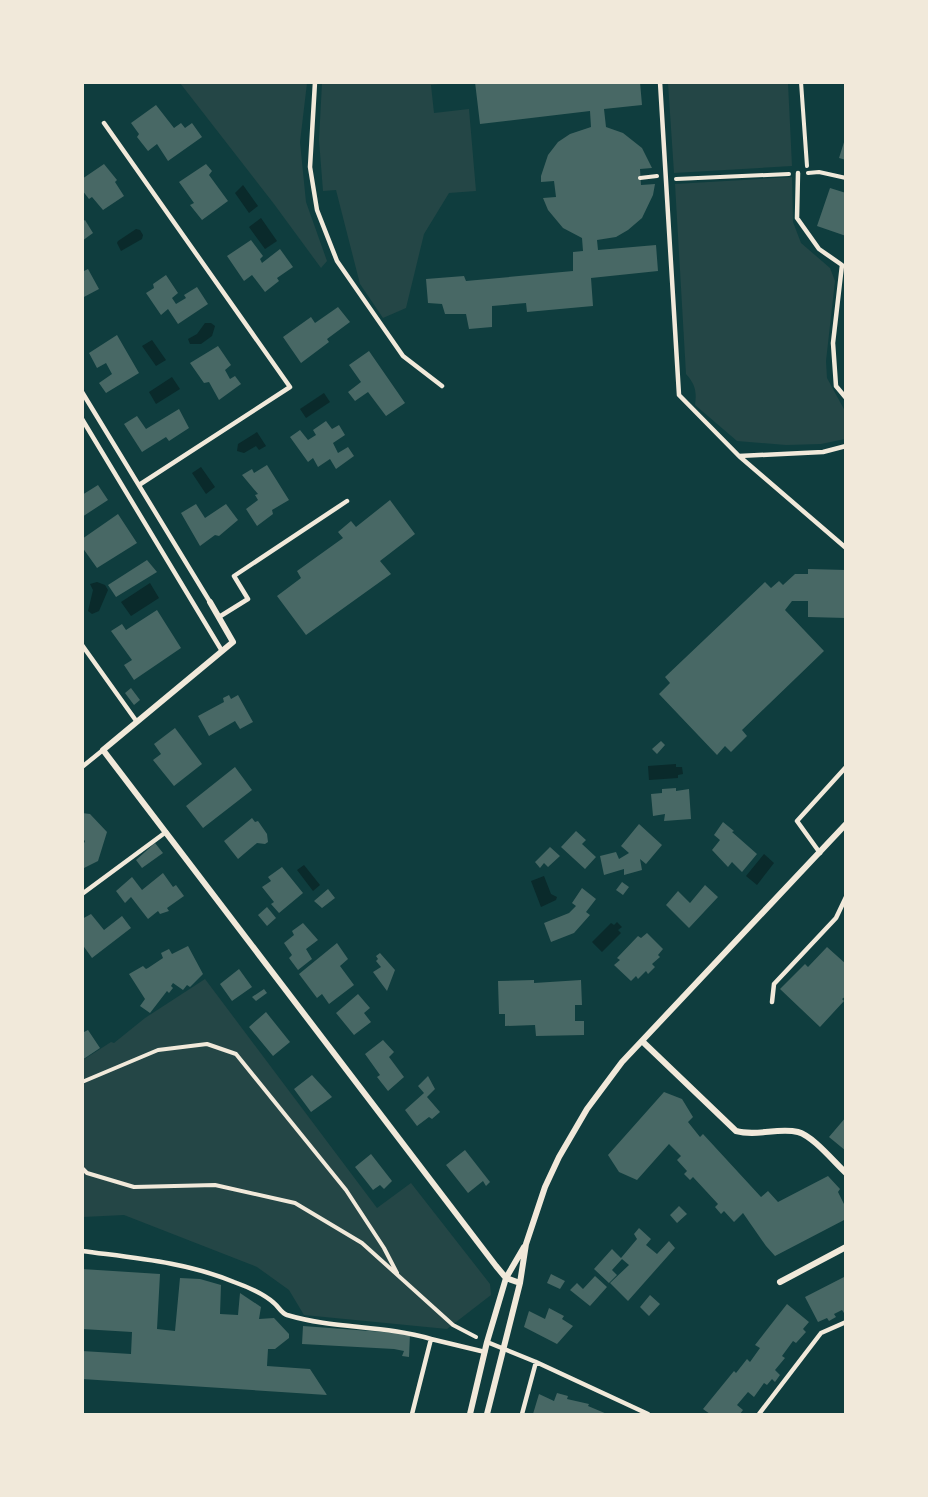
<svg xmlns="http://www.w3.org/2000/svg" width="928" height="1497" font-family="Overpass,sans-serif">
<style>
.green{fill:#244646}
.water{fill:#0a2a2b}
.building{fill:#486865}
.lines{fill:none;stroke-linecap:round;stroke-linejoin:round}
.path{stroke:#f1e9da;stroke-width:4}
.service{stroke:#f1e9da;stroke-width:4.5}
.minor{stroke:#f1e9da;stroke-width:6}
</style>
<rect width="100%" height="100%" fill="#0f3d3e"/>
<!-- green -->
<path class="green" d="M180,83H307L300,142L306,202L327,261L321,268L274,204Z
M322,83H453L431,85L434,113L469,109L476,191L449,193L424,234L406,308L383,318L360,284L336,190L323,191L319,140Z
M668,83H788L792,166L674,173Z
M792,177L793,222L801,243L830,268L835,281L826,361L827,378L845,411V439L821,444L786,445L737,441L695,405C697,391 695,384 686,374L675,184Z
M205,979L377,1208L411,1183L490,1284L491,1295L447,1329L304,1315L289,1290L257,1267L124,1215L83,1217V1060L111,1042L114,1043L145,1018Z"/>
<!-- water -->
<path class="water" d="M243,185L258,206L249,213L235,193Z
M261,218L277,241L265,249L249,227Z
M136,229L140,230L143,235L142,239L121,251L117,243L118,241Z
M205,323H211L215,326L212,336L201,344H190L188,339L197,334Z
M152,340L166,360L156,366L142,346Z
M172,377L180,389L156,404L149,392Z
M324,393L330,402L306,418L300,409Z
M257,432L266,446L259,450L256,446L244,453L237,451L238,444Z
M201,467L215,487L206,494L192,473Z
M97,582L105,585L108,590L99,611L92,614L88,611L93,590L90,584Z
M150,583L159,598L131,616L121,602Z
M676,764V767H682L683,774L678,775V778L649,780L648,766Z
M764,854L774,863L757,885L746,876Z
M304,865L320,885L313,891L297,870Z
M544,876L551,894L557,897L556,900L541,907L531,881Z
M617,922L622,927L618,930L621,933L602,952L592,942L611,923L614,925Z"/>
<!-- building -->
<path class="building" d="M475,82H640L642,105L604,109L606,127L623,133L642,148L652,168L640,169L641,185L655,184L653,195L642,218L628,230L616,237L597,240L598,250L656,245L658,271L591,278L593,306L527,312L526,303L492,306V327L469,329L466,314H445L442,304L428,303L426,279L464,276L466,281L573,271V252L583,251L582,238L563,228L548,210L543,198L556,197L554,181L541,182V176L548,155L558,142L570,134L591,127L590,111L480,124Z
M156,105L174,128L181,123L185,128L192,123L202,137L168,161L157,144L148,151L137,137L139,134L131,123Z
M845,139L846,140V160L839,158Z
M104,164L117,180L115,182L124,196L103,210L92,197L89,199L82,190V179Z
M206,164L212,171L209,175L228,201L202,220L190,205L194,203L179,182Z
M830,188L846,193V236L817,226Z
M85,220L93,233L82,241V222Z
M251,240L263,256L260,259L262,263L280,249L293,267L277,278L279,281L265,292L252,275L244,281L227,256Z
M88,269L99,289L82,298V272Z
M166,275L178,293L172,298L176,304L186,298L184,295L197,287L208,304L178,324L168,309L161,315L146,293L154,288L153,284Z
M338,307L350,322L327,339L329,342L301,363L283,337L311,317L315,323Z
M117,335L139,373L106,393L99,383L112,374L106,363L97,368L89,353Z
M218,346L231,365L225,370L230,379L235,376L241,384L219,400L209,382L204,383L190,363Z
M369,351L405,403L386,416L368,392L355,401L348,392L361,382L349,365Z
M179,409L189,428L169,441L166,437L142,452L124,424L137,416L146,429Z
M326,421L332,429L339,425L345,435L333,443L338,453L348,447L354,456L336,469L330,459L318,467L313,458L308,462L290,437L300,430L308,440L316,435L313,430Z
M267,465L289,500L272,510L273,514L257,526L246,509L258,500L255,495L258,494L242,475L252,469L254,473Z
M98,485L108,500L82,517V495Z
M390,500L415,534L380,561L391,574L306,635L277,596L301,578L297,571L343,538L338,532L351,521L356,527Z
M196,504L205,518L226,504L238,520L219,536L215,535L200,546L181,513Z
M118,514L137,543L97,568L82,547V539Z
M147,560L157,572L116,597L108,585Z
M808,569L846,570V618L808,617V601H792L785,610L824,651L742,730L747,736L731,752L725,746L717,755L659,694L670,683L665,677L765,582L771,588L779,581L783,585L795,574H808Z
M157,610L181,648L134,680L124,665L132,660L111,631L122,624L126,630Z
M131,688L140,700L134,705L125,693Z
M229,695L231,699L238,695L253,722L240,729L235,721L209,736L198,716L224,702L223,698Z
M175,728L202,764L174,786L153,760L161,754L154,744Z
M661,741L665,745L657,754L652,749Z
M235,767L252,790L203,828L186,806Z
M676,788V791L689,789L691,819L664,821L665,814L653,816L651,794L662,793V789Z
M82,813L90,814L107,832L98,861L82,869V848L85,841L82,838Z
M252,818L255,822L258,821L267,834L268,842L265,844L257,843L238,859L224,841Z
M723,822L734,831L732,832L757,854L742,872L732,862L728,867L712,850L720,840L714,835Z
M639,824L662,845L646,864L640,859L642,870L624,875V869L604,875L600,856L616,852L619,859L629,853L621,846Z
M576,831L586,840L582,844L596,857L585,869L561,847Z
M155,843L163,853L142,868L136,860Z
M550,847L560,856L548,867L544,863L540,868L535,862Z
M282,867L303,893L279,913L271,904L274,902L262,887L271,881L268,877Z
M163,873L173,887L176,885L184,896L167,908L169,911L160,914L158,911L148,919L131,897L125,903L116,891L132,877L142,890Z
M622,882L629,887L623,895L616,890Z
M705,885L718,897L689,928L666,905L678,891L690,903Z
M582,888L596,899L586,912L590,915L574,933L551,942L544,923L569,913L576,906L572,903Z
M328,889L335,898L322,908L314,901Z
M267,907L276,918L267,926L258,915Z
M91,914L104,930L122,916L131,928L92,958L82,944V919Z
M303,923L318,940L306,949L312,959L298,970L289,958L292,955L284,943L294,935L292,931Z
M647,933L663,949L658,955L660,957L652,964L655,967L648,974L646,971L638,979L636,976L631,981L614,965L620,960L617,958L638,936L641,938Z
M337,943L348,959L340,966L354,985L329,1004L322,994L317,998L299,974Z
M188,946L203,974L190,987L187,985L183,990L173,983L171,986L173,988L169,993L167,991L150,1013L140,1006L145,999L129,974L143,966L146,969L148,968L163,958L161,953L169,949L172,954Z
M827,947L846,964V996L842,999L844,1001L820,1027L780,989L805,964L808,967Z
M380,953L395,970L387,991L373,972L381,967L376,961L378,959L376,956Z
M239,969L252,987L232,1001L220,984Z
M534,980V983L581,980L582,1005H575V1021H584V1035L536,1036L535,1025L505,1026V1014H499L498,981Z
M264,989L267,993L256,1001L252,997Z
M358,994L370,1008L364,1013L371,1022L354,1035L336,1013Z
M266,1012L290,1042L273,1056L249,1027Z
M88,1030L100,1048L82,1060V1033Z
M383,1040L394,1052L389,1057L404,1077L388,1091L377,1077L380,1075L365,1054Z
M312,1075L332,1097L311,1112L294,1089Z
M428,1076L435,1089L427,1097L440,1112L432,1119L429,1117L417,1126L405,1110L424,1093L418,1086Z
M664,1092L682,1099L693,1117L688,1122L700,1137L703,1134L761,1197L768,1191L778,1202L828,1176L840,1189L838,1192L844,1204H846V1219L775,1256L766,1246L743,1213L734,1222L724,1211L721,1214L715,1207L718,1204L693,1177L690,1180L684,1174L687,1171L677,1160L681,1156L669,1144L637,1180L619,1172L608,1155Z
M846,1117V1151L829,1137Z
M465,1150L490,1182L486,1186L483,1181L468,1193L446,1165Z
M371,1154L392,1181L384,1189L380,1185L373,1190L355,1167Z
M679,1206L687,1214L677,1223L670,1215Z
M639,1228L651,1239L646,1245L657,1254L669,1241L675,1248L628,1301L610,1283L629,1265L622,1259L612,1270L617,1275L609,1283L594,1269L612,1249L621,1258L637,1239L634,1234Z
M82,1269L160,1274L157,1329L175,1331L180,1278L200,1279L221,1285L220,1314L238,1315L240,1293L261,1307L259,1319L274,1318L289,1334V1338L275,1349H268L267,1366L310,1369L327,1395L82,1379V1351L131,1354L132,1332L82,1329Z
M551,1274L565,1281L560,1289L547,1283Z
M595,1276L607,1287L590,1306L570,1290L577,1283L583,1289Z
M846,1276V1312L844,1313L842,1310L834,1314L836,1317L829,1321L827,1318L818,1322L805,1297Z
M650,1295L660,1304L649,1316L640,1307Z
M787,1304L809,1322L803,1329L806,1332L796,1343L793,1341L782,1356L785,1358L775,1370L780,1375L775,1382L772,1379L767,1385L764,1383L754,1397L748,1392L737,1405L743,1410L740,1414H710L703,1409L734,1371L736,1373L747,1359L750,1362L760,1348L755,1345Z
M549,1308L564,1316L562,1319L573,1326L557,1344L524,1327L529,1311L545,1319Z
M303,1326L410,1334L409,1357L402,1356L404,1351L394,1349L302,1344Z
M557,1393L568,1396L567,1399L589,1404L588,1406L607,1414H533L539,1394L554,1401Z"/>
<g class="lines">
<!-- path -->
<path class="path" d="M801,82L807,166
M808,173L819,172L846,178
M640,178L657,176
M676,179L789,174
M82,1082L158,1050L207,1044L236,1054L346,1190L384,1248L397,1273
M82,1168L87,1173L134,1187L215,1185L295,1203L362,1243L453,1325L476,1337"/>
<!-- service -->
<path class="service" d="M315,82L310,167L317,210L337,261L403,356L442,386
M660,82L679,395L739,456L846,548
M104,123L290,387L139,485
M798,173L797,218L819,249L842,265L833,343L836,386L846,398
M82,392L210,602
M82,419L222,651
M739,456L823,452L846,446
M219,617L248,599L234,576L347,501
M82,645L137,722
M82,767L103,750
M820,853L797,821L846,767
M82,894L166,832
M772,1002L774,984L836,918L846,897
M82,1251C134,1258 186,1262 234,1282C248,1287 263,1293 274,1303C279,1307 281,1313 287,1315C334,1329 384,1325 431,1339
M487,1342L536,1362L648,1414
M412,1414L431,1339L485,1352
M522,1414L536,1362
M759,1414L821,1333L846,1322"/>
<!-- minor -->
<path class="minor" d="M210,602L233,642L103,750L496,1266L506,1278L520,1283
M642,1041L736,1131C757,1137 778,1127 798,1132C813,1136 834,1162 846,1173
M780,1282L846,1247
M470,1414L487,1342L506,1278L524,1247
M487,1414L520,1283L526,1244L545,1187L559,1157L587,1109L622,1062L846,824"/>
</g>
<!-- border -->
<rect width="928" height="1497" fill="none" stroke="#f1e9da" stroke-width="168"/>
</svg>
